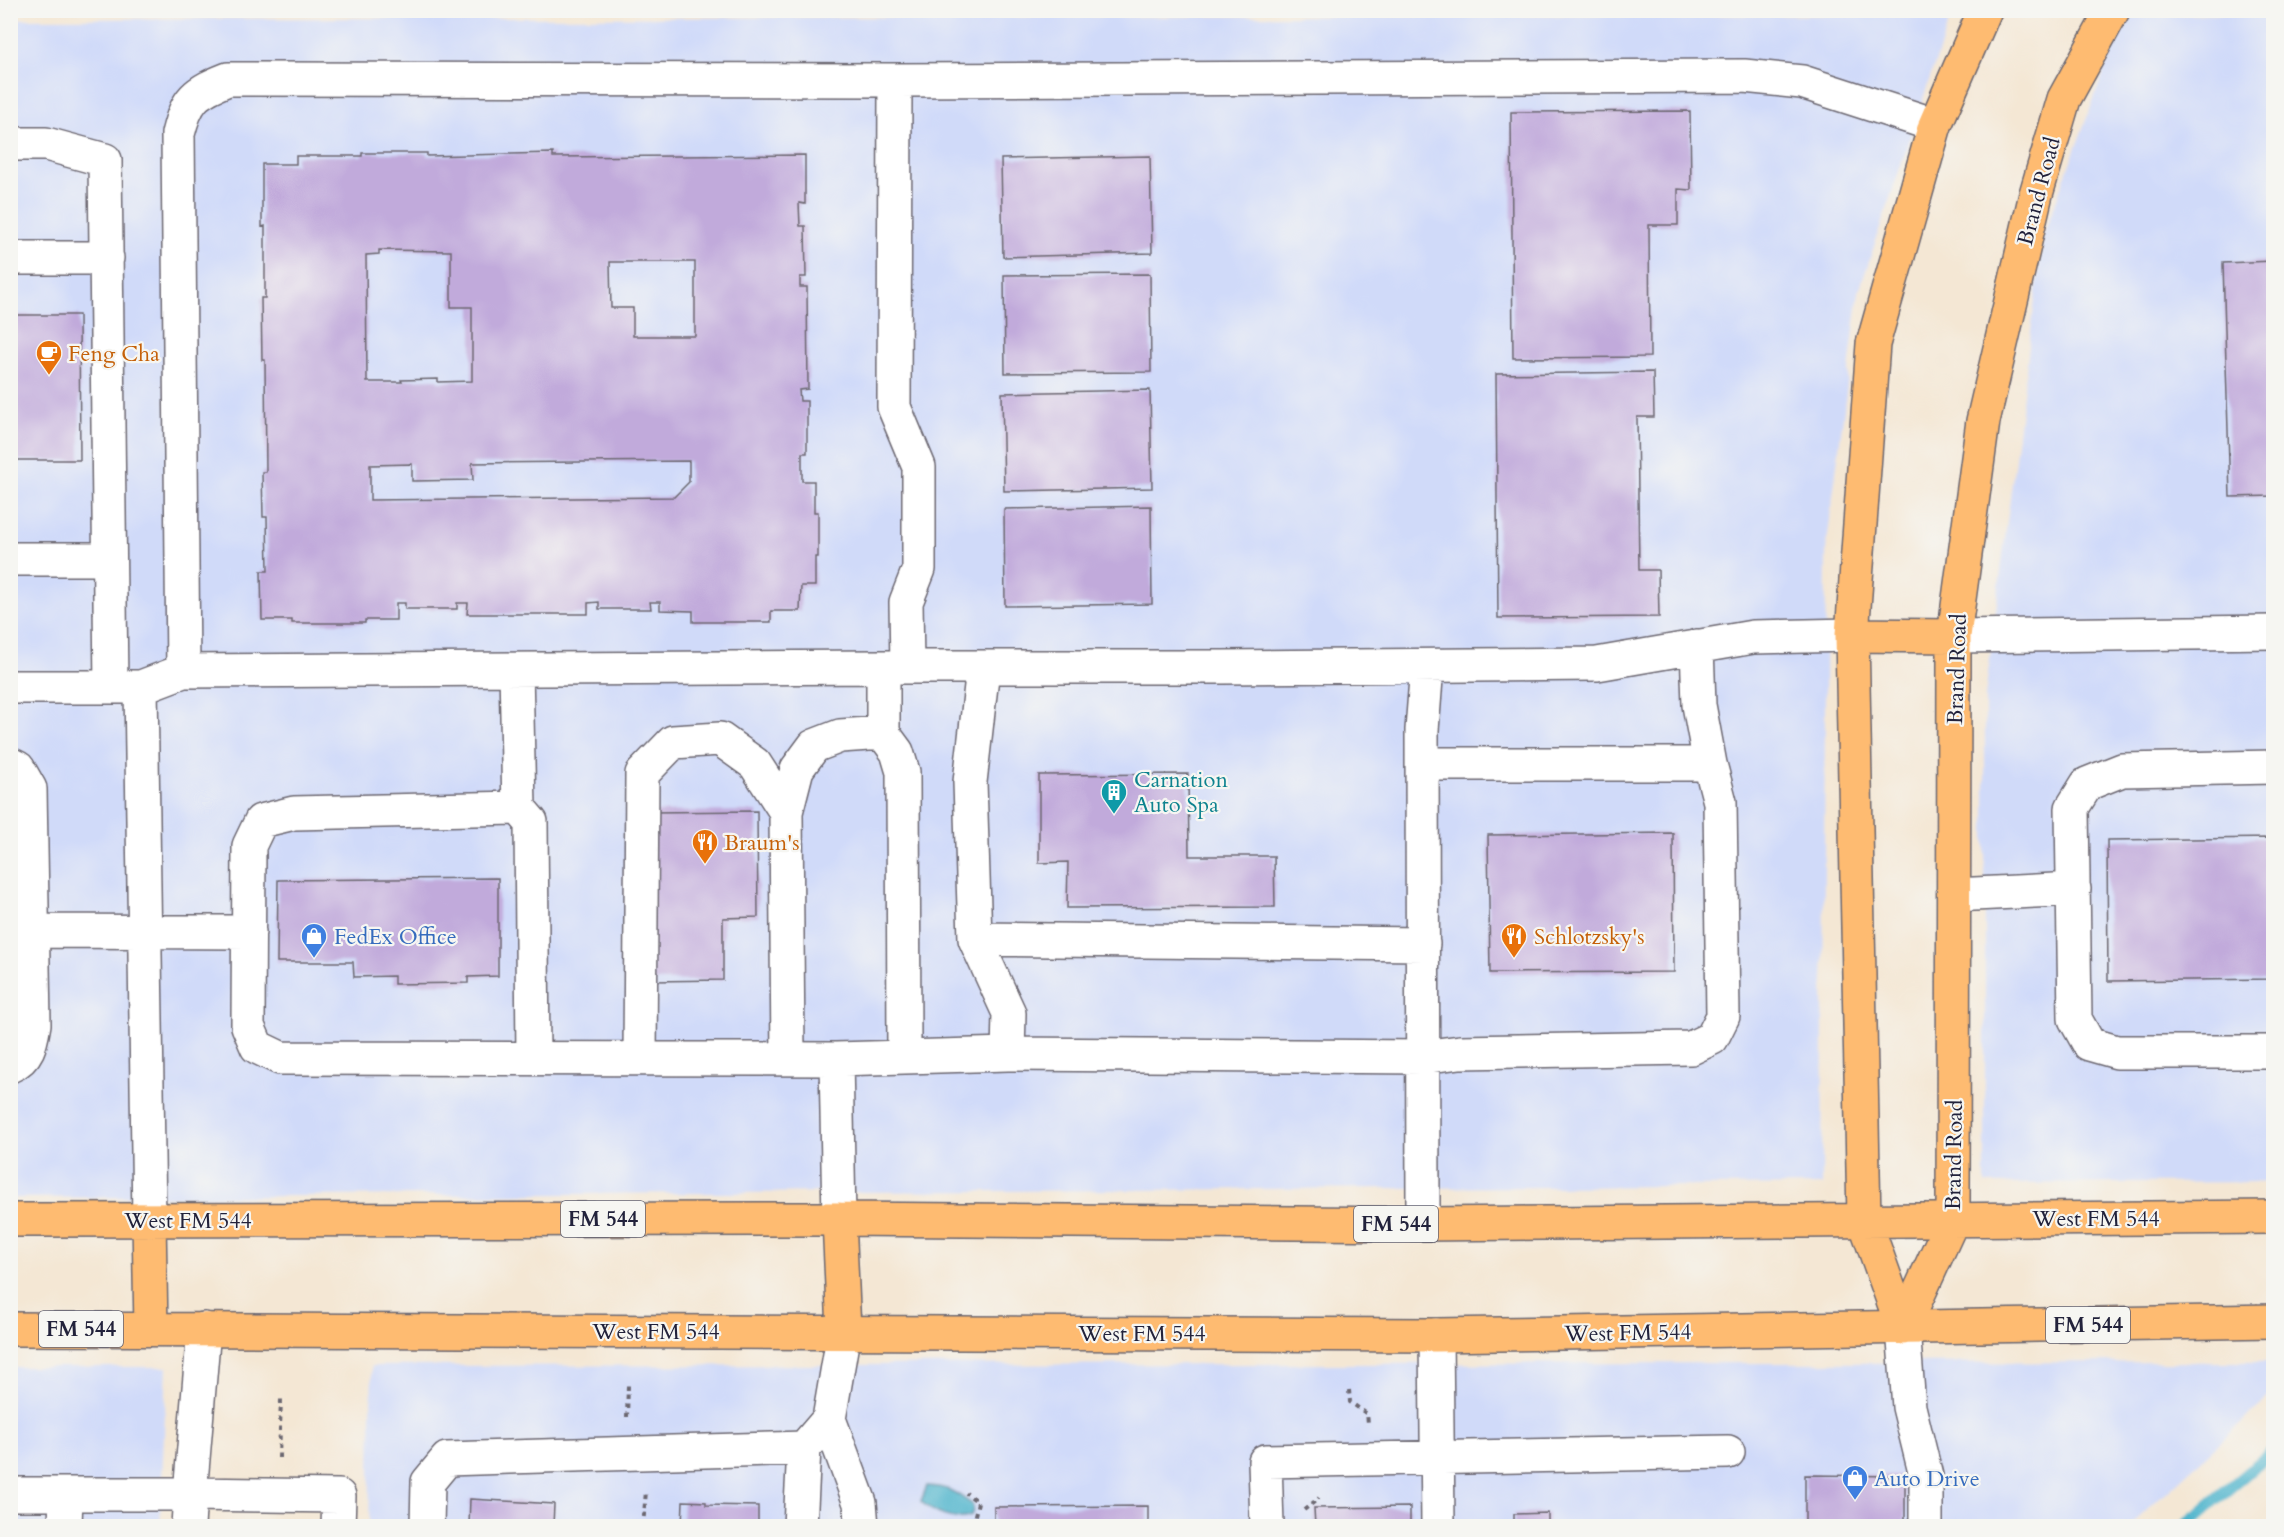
<svg xmlns="http://www.w3.org/2000/svg" width="2284" height="1537" font-family="Cardo,serif">
<style>
.built{fill:#d0daf9}
.water{fill:#4db4cc;stroke:#386b84;stroke-width:1.5}
.lines{fill:none;stroke-linecap:round;stroke-linejoin:round}
.stream{stroke:#4db4cc;stroke-width:12}
.building{fill:#c1aadb;fill-rule:evenodd}
.minor-casing{stroke:#6c6771;stroke-width:36}
.major-casing{stroke:#6c6771;stroke-width:36}
.path{stroke:#6c6771;stroke-width:4;stroke-dasharray:4.5 4.5;stroke-linecap:butt}
.minor{stroke:#fff;stroke-width:33}
.major{stroke:#febb71;stroke-width:33}
.labels{text-anchor:middle;stroke-width:4.5;stroke-linejoin:round;paint-order:stroke}
.shield{fill:#f6f6f2;stroke:#626272;stroke-width:1.5}
.shield-label{font-size:21px;font-weight:bold;fill:#22223b}
.street-label{font-size:22px;fill:#22223b;stroke:#f6f6f2}
.food-label{font-size:22px;fill:#c56008;stroke:#f6f6f2;text-anchor:start}
.culture-label{font-size:22px;fill:#0d838f;stroke:#f6f6f2;text-anchor:start}
.shop-label{font-size:22px;fill:#366cbe;stroke:#f6f6f2;text-anchor:start}
</style>
<rect width="100%" height="100%" fill="#f6f6f2"/>
<filter id="ink" filterUnits="userSpaceOnUse"><feTurbulence type="fractalNoise" baseFrequency=".0167" numOctaves="2"/><feDisplacementMap in="SourceGraphic" scale="12" xChannelSelector="R" yChannelSelector="G"/><feConvolveMatrix kernelMatrix="1 2 1 2 8 2 1 2 1" color-interpolation-filters="sRGB"/></filter>
<filter id="wash" filterUnits="userSpaceOnUse"><feTurbulence type="fractalNoise" baseFrequency=".008" numOctaves="4" result="noise"/><feDisplacementMap in="SourceGraphic" scale="24" xChannelSelector="R" yChannelSelector="G"/><feGaussianBlur stdDeviation="1.35" result="paint"/><feColorMatrix in="noise" values="0 0 0 0 0 0 0 0 0 0 0 0 0 0 0 0 0 1.4 0 .05"/><feComposite in="paint" operator="in"/></filter>
<g filter="url(#wash)">
<rect width="100%" height="100%" fill="#f4e7d4"/>
<!-- built -->
<path class="built" d="M2273,14V1182L1985,1184V697L2043,236L2125,15Z
M1951,15L1859,291L1826,551L1822,1185L11,1198L10,19Z
M2273,1362V1393L2130,1526H369L372,1366Z
M10,1367H167L160,1526H11Z"/>
<!-- water -->
<path class="water" d="M927,1486C950,1487 954,1492 972,1504L973,1510L971,1516C955,1523 932,1513 921,1501Z"/>
<g class="lines">
<!-- stream -->
<path class="stream" d="M2185,1526L2274,1450"/>
</g>
<g id="blocks">
<!-- building -->
<path class="building" d="M1690,111L1691,190L1678,189V225H1649L1650,357L1513,358L1511,112Z
M362,153H427V156L553,153V157L805,155V204L799,203L800,226H805L806,277H800V287H807L808,389L799,390L800,401H807V453H802V481H814V512H818V557H815V586H801L800,611H771V622H693V611L660,610V602H650L651,609H599V602L588,603V614H467L468,603H457V609H405V603H396V620H365V623H292V620H262L261,571H268L267,517H263L262,472H266L265,360H262L261,298H265V226L262,227V164H296V156H362ZM379,250L451,251V307H472V381L438,382V379L401,380L402,382H367L366,255L379,254ZM610,262H695V336H633V308H611ZM689,461V482L674,497L370,500V465L412,464V481L473,480L472,463Z
M1150,156L1152,253L1003,257L1001,159Z
M2274,261V496L2230,497L2223,263Z
M1150,274L1151,372L1005,373L1004,275Z
M10,315H79L80,460H10Z
M1653,372L1654,417H1637L1639,570H1658L1659,617L1498,618L1496,374Z
M1150,390L1152,488L1004,491L1002,393Z
M1151,506L1152,604L1005,606L1004,509Z
M1188,774L1189,856H1274L1275,907L1067,908L1068,862L1039,863V775Z
M757,811L758,917L723,918V980L653,981L651,812Z
M1673,833L1674,972L1490,973L1488,835Z
M2274,838V979L2108,981L2107,840Z
M498,878V976L468,977V983L394,984V976L354,977L353,962H277L278,880Z
M1805,1475L1905,1476V1526H1805Z
M470,1499L554,1504L553,1526H469Z
M683,1501L706,1502V1505L758,1506V1526H682Z
M1148,1506V1526H994V1507Z
M1410,1507V1526H1315L1314,1508Z
M1548,1513V1526H1514V1514Z
M1736,1522V1526H1583V1524Z"/>
</g>
</g>
<g filter="url(#ink)">
<use href="#blocks" fill-opacity="0" stroke="#6c6771" stroke-width="1.5"/>
<g class="lines">
<!-- minor casing -->
<g class="minor-casing">
<path id="minor" d="M895,80L894,407L919,467V569L906,602L907,667
M10,144H46L105,160L111,687
M10,258H107
M10,559H109
M1954,636L2274,632
M983,668L970,782L975,939L1009,1013L1008,1054
M516,670L519,808L531,822L533,1058
M183,671L178,134C187,98 195,92 228,79L895,80L1744,76L1802,82L1935,125
M10,687H141L183,671L883,667
M141,687L149,1220
M10,764L18,768L30,789L34,1024C31,1042 29,1058 10,1066
M1423,764H1710
M2274,767L2122,770L2087,784L2072,808L2075,1019L2089,1044L2117,1052H2274
M519,808L294,813L261,821L249,846L248,1026L257,1047L280,1058L836,1059L1008,1054L1422,1057L1460,1052L1691,1048L1712,1038L1723,1016L1720,802L1710,764L1699,705L1697,646
M1954,895L2074,889
M34,931L249,932
M975,939L1423,944
M904,1056L903,772L897,752L883,733V667H1222L1597,664L1753,637L1852,635
M640,1057L642,774L673,742L720,739L755,764L786,812
M788,1058L786,812L797,769L814,746L840,736L883,733
M836,1059L839,1219
M1423,1224L1422,730L1427,666
M1903,1328L1909,1407L1926,1476V1526
M1436,1335L1438,1526
M829,1419L860,1503L862,1526
M804,1448L829,1419L844,1331
M10,1494H190L204,1329
M65,1526L66,1494
M188,1526L190,1494L339,1496L338,1526
M427,1526L428,1482L447,1459L804,1448L800,1526
M1267,1526L1265,1461L1728,1452"/>
</g>
<!-- major casing -->
<g class="major-casing">
<path id="major" d="M1852,635L1954,636
M839,1219L844,1331
M10,1220L839,1219L1423,1224L2274,1217
M149,1220L151,1329
M1903,1328L1953,1219L1954,636L1983,421L2036,194L2064,99L2113,10
M1903,1328L1864,1219L1852,635L1873,344L1935,125L1985,10
M10,1329L1436,1335L2274,1321"/>
</g>
<!-- path -->
<path class="path" d="M1349,1390L1350,1402L1367,1414L1368,1423
M627,1417L628,1385
M279,1458L281,1399
M1304,1510L1319,1498
M949,1524L958,1526
M643,1526L646,1491
M964,1526L973,1524L978,1502L966,1493"/>
<!-- minor -->
<use href="#minor" class="minor"/>
<!-- major -->
<use href="#major" class="major"/>
</g>
</g>
<!-- icons -->
<defs>
<g id="cafe-pin" transform="scale(1.35)"><path d="M0 17L-7.5 6A9.5 9.5 0 1 1 7.5 6Z" fill="#e8710a" stroke="#f6f6f2"/><path d="M-5.5-4.5H6V0H3Q3 3.5 0 3.5H-2.5Q-5.5 3.5-5.5 0ZM3-3.2v2h1.7v-2ZM-6 4.5H4V6H-6Z" fill="#fff"/></g>
<g id="building-pin" transform="scale(1.35)"><path d="M0 17L-7.5 6A9.5 9.5 0 1 1 7.5 6Z" fill="#0f9aa8" stroke="#f6f6f2"/><path d="M-4-6H4V6H1V3H-1V6H-4ZM-2.5-4.3h1.7v1.8h-1.7ZM.8-4.3h1.7v1.8H.8ZM-2.5-1h1.7V.8h-1.7ZM.8-1h1.7V.8H.8Z" fill="#fff"/></g>
<g id="restaurant-pin" transform="scale(1.35)"><path d="M0 17L-7.5 6A9.5 9.5 0 1 1 7.5 6Z" fill="#e8710a" stroke="#f6f6f2"/><path d="M-5-6h1v4h1v-4h1v4h1v-4h1v5L-1.5 .5V6h-2V.5L-5-1ZM5-6V6H3V1.5H1.5Q1.5-4 5-6Z" fill="#fff"/></g>
<g id="shop-pin" transform="scale(1.35)"><path d="M0 17L-7.5 6A9.5 9.5 0 1 1 7.5 6Z" fill="#3f7fe0" stroke="#f6f6f2"/><path d="M-5-2.5h2.3a2.7 3.5 0 0 1 5.4 0H5L5.5 6h-11ZM-1.5-2.5h3a1.5 2.3 0 0 0-3 0Z" fill="#fff"/></g>
</defs>
<g fill-rule="evenodd">
<use href="#cafe-pin" x="49" y="353"/>
<use href="#building-pin" x="1114" y="792"/>
<use href="#restaurant-pin" x="705" y="842"/>
<use href="#shop-pin" x="314" y="936"/>
<use href="#restaurant-pin" x="1514" y="936"/>
<use href="#shop-pin" x="1855" y="1478"/>
</g>
<g class="labels">
<!-- shield labels -->
<g class="shield">
<rect x="561" y="1201" width="84" height="36" rx="4.5"/>
<rect x="1354" y="1206" width="84" height="36" rx="4.5"/>
<rect x="2046" y="1307" width="84" height="36" rx="4.5"/>
<rect x="39" y="1311" width="84" height="36" rx="4.5"/>
</g>
<g class="shield-label">
<text x="603" y="1226">FM 544</text>
<text x="1396" y="1231">FM 544</text>
<text x="2088" y="1332">FM 544</text>
<text x="81" y="1336">FM 544</text>
</g>
<!-- street labels -->
<g class="street-label">
<text transform="translate(2038 191) rotate(-75)" y="8">Brand Road</text>
<text transform="translate(1956 669) rotate(-88)" y="8">Brand Road</text>
<text transform="translate(1953 1155) rotate(-89)" y="8">Brand Road</text>
<text x="2096" y="1226">West FM 544</text>
<text x="188" y="1228">West FM 544</text>
<text x="656" y="1339">West FM 544</text>
<text transform="translate(1628 1332) rotate(-1)" y="8">West FM 544</text>
<text x="1142" y="1341">West FM 544</text>
</g>
<!-- food labels -->
<g class="food-label">
<text x="68" y="361">Feng Cha</text>
<text x="724" y="850">Braum's</text>
<text x="1534" y="944">Schlotzsky's</text>
</g>
<!-- culture labels -->
<g class="culture-label">
<text x="1134" y="787">Carnation<tspan x="1134" dy="25">Auto Spa</tspan></text>
</g>
<!-- shop labels -->
<g class="shop-label">
<text x="334" y="944">FedEx Office</text>
<text x="1874" y="1486">Auto Drive</text>
</g>
</g>
<!-- margin -->
<rect width="2284" height="1537" fill="none" stroke="#f6f6f2" stroke-width="36"/>
</svg>
